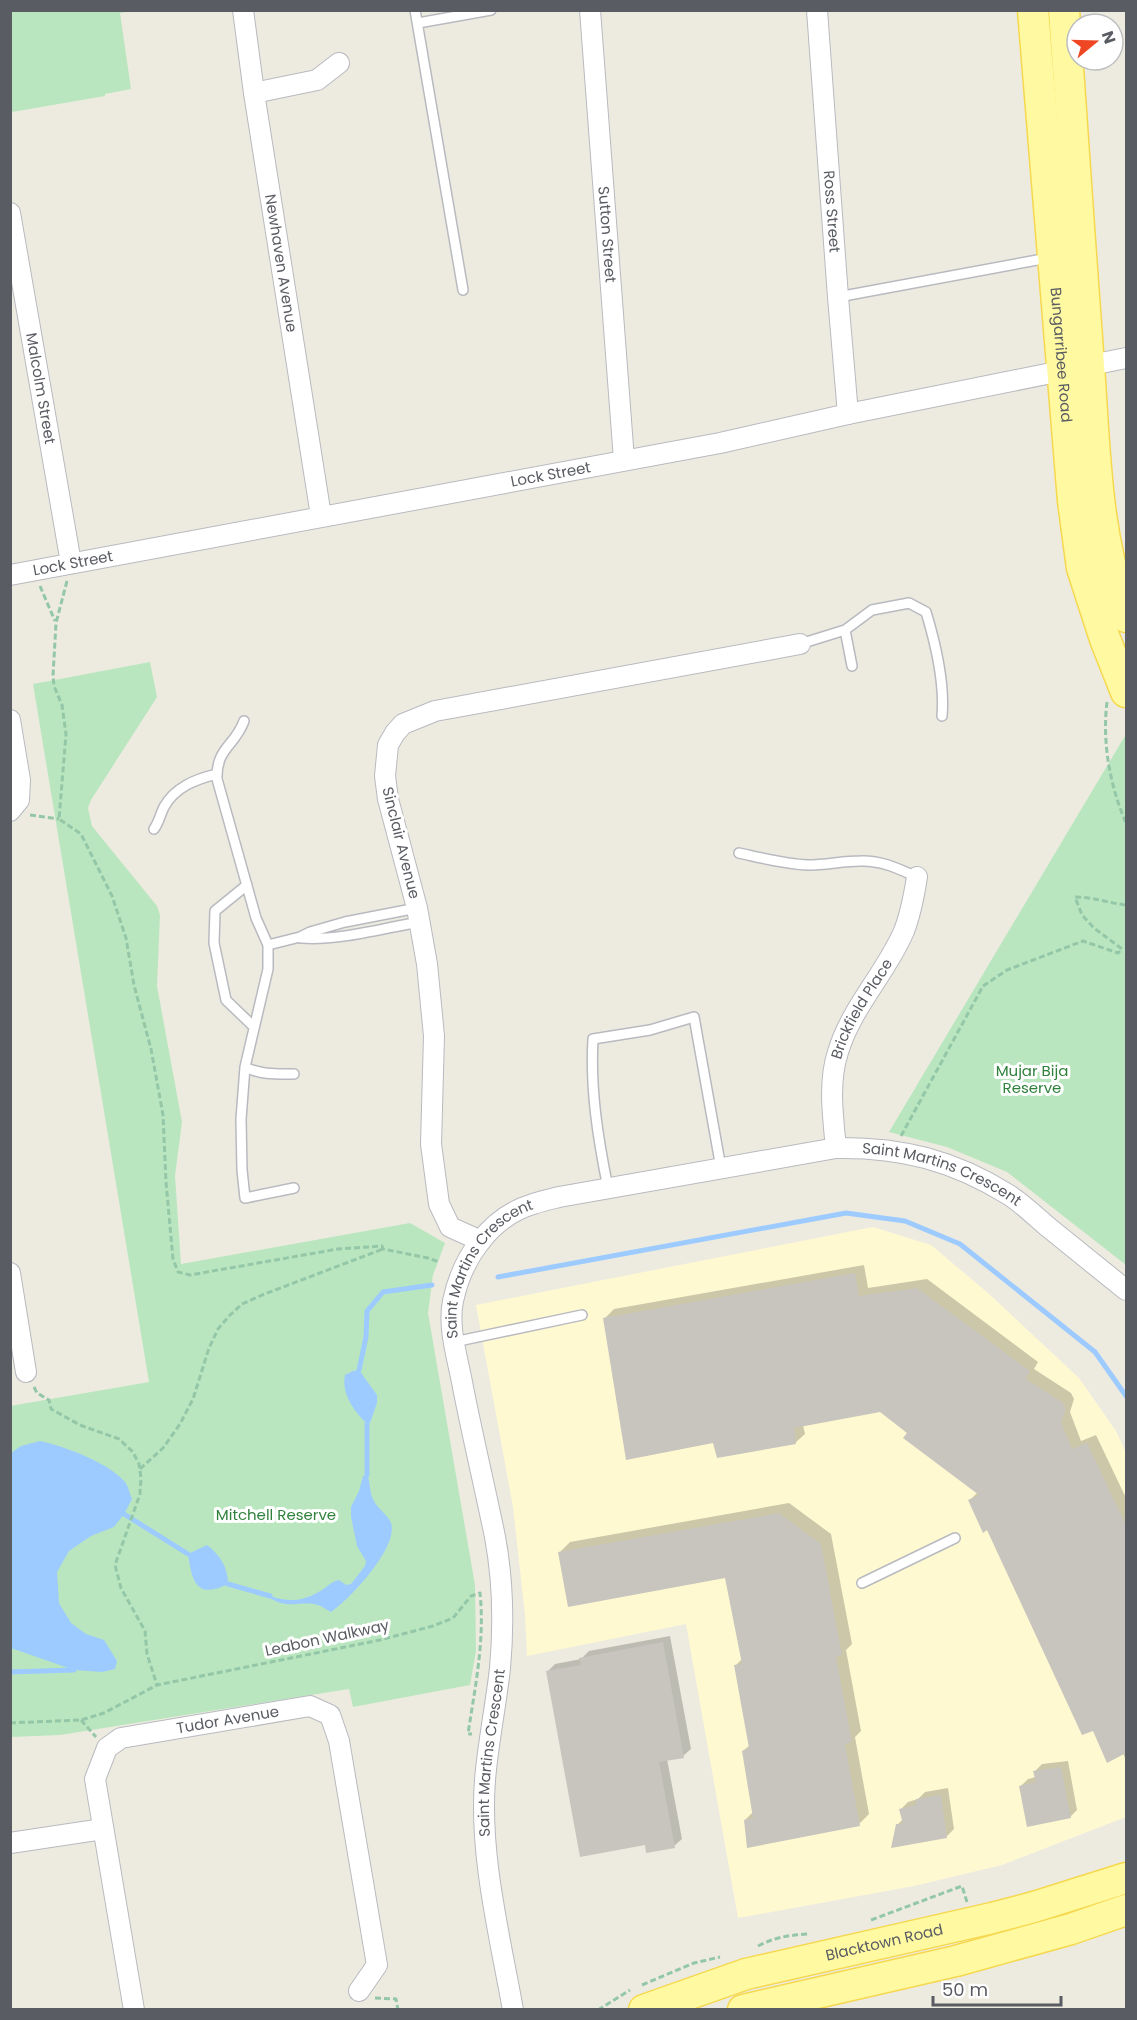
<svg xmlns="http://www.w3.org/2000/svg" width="1137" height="2020" font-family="Poppins,sans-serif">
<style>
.commercial{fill:#fff9d2}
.green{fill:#bae6bf}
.water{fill:#9dcbff}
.shadow{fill:#0003}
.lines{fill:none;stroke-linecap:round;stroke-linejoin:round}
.stream{stroke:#9dcbff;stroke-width:5}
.building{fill:#c7c5bd}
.service-casing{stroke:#b8bac0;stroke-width:12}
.minor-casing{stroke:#b8bac0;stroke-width:22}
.primary-casing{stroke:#f6d84f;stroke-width:33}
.path{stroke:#93c7a7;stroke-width:3;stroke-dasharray:6 3;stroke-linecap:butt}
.service{stroke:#fff;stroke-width:9}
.minor{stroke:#fff;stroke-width:20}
.primary{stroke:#fff9a2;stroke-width:30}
.labels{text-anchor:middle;stroke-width:6;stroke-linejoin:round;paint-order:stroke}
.street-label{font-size:15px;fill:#595c62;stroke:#fff}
.park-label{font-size:15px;fill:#30813c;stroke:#fff}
</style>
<rect width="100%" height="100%" fill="#edebe0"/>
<!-- commercial -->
<path class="commercial" d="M873,1227L931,1245L988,1293L1079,1378L1116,1431L1126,1453V1817L1002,1865L914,1886L738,1918L686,1624L527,1656L525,1615L513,1507L476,1305Z"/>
<!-- green -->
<path class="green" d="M10,11H132L120,13L131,89L105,94V96L12,112Z
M150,662L157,697L91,800L88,808L92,826L157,906L160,915L157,986L182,1122L175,1176L181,1264L410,1223L445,1243L433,1275L428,1313L475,1585L476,1651L470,1685L353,1707L349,1689L60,1735L11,1737L10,1406L149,1382L33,684Z
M1126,734V1265L1007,1172L947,1147L889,1132Z"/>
<!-- water -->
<path class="water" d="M359,1370L377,1395V1403L370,1423L367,1424C354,1411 341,1394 345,1375L353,1371Z
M40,1441C64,1446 109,1463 125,1482C128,1486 130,1494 132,1499L124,1514L114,1527L91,1536L69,1551L57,1572L59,1603L71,1623L86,1634L104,1640L117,1661L115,1669L102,1672L74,1670L11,1648V1453L21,1446Z
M367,1475C371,1483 369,1493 374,1501C378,1509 388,1515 391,1523C399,1547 349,1600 331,1612C327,1610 322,1606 318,1605C301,1600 288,1610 270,1598V1596C290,1603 304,1601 322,1590C328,1586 331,1582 339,1580L346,1585L351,1584L365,1566L366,1561L357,1546L351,1517V1507L359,1491L363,1476Z
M207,1545C220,1555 228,1567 228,1584C196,1600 192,1581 188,1554Z"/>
<!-- shadow -->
<path class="shadow" d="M864,1265L868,1288L927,1279L1038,1362L1034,1369L1071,1393L1074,1399L1070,1412L1081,1441L1096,1435L1126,1498V1761L1123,1753L1094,1729L988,1528L969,1501L978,1492L880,1410L803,1425L805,1434L795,1443L714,1442L605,1318L614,1309Z
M789,1503L831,1534L852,1644L846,1650L861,1731L855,1737L869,1814L859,1824L745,1820L753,1812L743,1751L750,1745L735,1666L742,1659L726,1576L560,1552L570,1542Z
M670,1636L691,1749L683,1756L667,1759L682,1839L674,1846L646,1843L548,1671L555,1664L581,1659L589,1651Z
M1068,1761L1077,1810L1070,1817L1020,1787L1028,1779L1036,1777L1035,1771L1042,1764Z
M948,1788L954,1829L947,1836L897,1825L903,1819L901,1809L908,1802L918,1799L925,1792Z"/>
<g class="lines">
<!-- stream -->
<path class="stream" d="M498,1277L846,1213L905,1221L960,1244L1095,1352L1126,1396
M359,1370L366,1337L367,1311L383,1292L432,1285
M367,1475V1424
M124,1514L188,1554
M228,1584L270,1596
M10,1672L74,1670"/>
</g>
<!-- building -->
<path class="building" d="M855,1273L859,1296L917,1288L1030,1371L1026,1379L1062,1402L1066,1409L1061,1422L1072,1449L1087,1443L1126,1525V1753L1107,1763L1093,1731L1082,1735L987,1530L983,1533L968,1500L979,1495L903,1438L907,1433L880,1412L794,1428L796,1444L717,1458L713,1443L626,1460L603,1318Z
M779,1513L821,1544L842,1655L836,1657L852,1742L845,1744L860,1826L747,1848L744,1820L753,1818L742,1751L749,1748L734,1665L742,1664L725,1578L568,1607L558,1552Z
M663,1642L684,1758L659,1762L675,1848L646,1853L645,1845L580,1857L546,1671L581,1665L579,1658Z
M1061,1767L1071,1818L1027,1827L1019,1786L1036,1782L1033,1771Z
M941,1795L947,1838L891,1848L896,1824H903L899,1809L916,1805V1799Z"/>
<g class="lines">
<!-- service casing -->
<g class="service-casing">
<path id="service" d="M415,10L463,290
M418,23L491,10
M838,297L1048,258
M845,630L852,666
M800,644L845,630L872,610L909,603L926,612C936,645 945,682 942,716
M244,721C235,746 216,748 217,779L256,918L268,945V969L245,1067L241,1119L242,1170L245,1198L294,1188
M154,829C159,822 160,815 164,807C175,787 196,779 217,774
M739,853C762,858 785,864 808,865C826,865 843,861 860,861C881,860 899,869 917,877
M247,885L215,911L214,943L226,1000L254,1027
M301,938C340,941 382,928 420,922
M268,945L300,937L310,932L345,922L417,908
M245,1067C261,1075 277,1074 294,1074
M608,1188C598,1139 590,1089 593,1039L650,1030L694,1017L721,1168
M454,1342L582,1315
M862,1583L955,1538"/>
</g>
<!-- minor casing -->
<g class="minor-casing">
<g id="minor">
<path id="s1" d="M243,10L254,93L321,516"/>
<path id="s2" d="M590,10L624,460"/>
<path id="s3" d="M817,10L838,297L848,414"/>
<path d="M254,93L317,80L339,63"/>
<path id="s4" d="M10,213L71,563"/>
<path id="s5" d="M10,575L720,443L848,414L1126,358"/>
<path d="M10,720L20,780L19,800L10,811"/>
<path id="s6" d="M836,1148C833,1117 828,1082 838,1052C851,1008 886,973 904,931C911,913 914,896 917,877"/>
<path d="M481,1241L450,1227L439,1204L431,1144L434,1036L427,964L417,908L388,799L385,776L388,745L395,733L403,724L435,711L800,644"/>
<path d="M10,1273L26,1372"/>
<path d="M10,1843L103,1829"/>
<path id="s7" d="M134,2010L95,1779L107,1748L121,1738L310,1706L330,1715L339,1741L377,1965L359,1991"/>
<path id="s8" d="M513,2010C500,1937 479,1854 485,1780C488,1743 496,1705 500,1668C504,1624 503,1580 495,1537C484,1483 471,1430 461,1377C456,1353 448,1325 453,1301C462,1258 490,1217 533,1204C542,1201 551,1199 559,1197L836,1148C901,1147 953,1160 1009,1195C1023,1204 1035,1216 1048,1227C1074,1248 1100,1269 1126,1290"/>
</g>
</g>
<!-- primary casing -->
<g class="primary-casing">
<g id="primary">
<path id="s9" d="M1033,10L1073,501L1082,568L1105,639L1126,692"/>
<path d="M1064,10C1071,124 1080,238 1088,352C1095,441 1094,533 1126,617"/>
<path id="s10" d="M644,2010L746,1974L992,1918L1034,1907L1126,1878"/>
<path d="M743,2010L956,1961L1071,1929L1126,1910"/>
</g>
</g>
<!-- path -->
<path class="path" d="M67,581L56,623L53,676L54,686L62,705L66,734L59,819L81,834L112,896L126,938L134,985L151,1049L163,1115L166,1182L173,1259L178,1272L190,1275L338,1249L382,1246L383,1249L428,1258L439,1262
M40,586L55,621
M1107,702C1102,743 1110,786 1126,823
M30,815L59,819
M901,1136L983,986L1007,970L1083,941L1118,953L1122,949L1094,928L1082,915L1075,897C1093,897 1109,903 1126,905
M34,1387L37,1393L49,1400L51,1409L80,1425L119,1439L133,1452L139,1464L141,1478L140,1494L115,1565L121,1588L145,1631L147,1654L157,1685
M140,1469L163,1448L180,1424L193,1399L209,1348L218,1329L229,1316L242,1304L262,1295L383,1249
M81,1720L96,1737
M10,1723L81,1720L104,1713L157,1685L380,1640L433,1626L453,1618L471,1596L480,1593C485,1641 475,1687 468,1734H472
M871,1920L962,1886L967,1902
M758,1946C775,1937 790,1935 809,1934
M642,1985L694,1963L720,1957
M375,1998L396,1999L398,2010
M598,2010L630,1990"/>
<!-- service -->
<use href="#service" class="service"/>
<!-- minor -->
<use href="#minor" class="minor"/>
<!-- primary -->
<use href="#primary" class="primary"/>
</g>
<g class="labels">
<!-- street labels -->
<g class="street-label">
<text dy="5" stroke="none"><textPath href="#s3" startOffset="202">Ross Street</textPath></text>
<text dy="5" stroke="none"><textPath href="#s2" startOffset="225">Sutton Street</textPath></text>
<text dy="5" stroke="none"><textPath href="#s1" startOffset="256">Newhaven Avenue</textPath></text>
<text dy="5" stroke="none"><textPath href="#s9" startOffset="346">Bungarribee Road</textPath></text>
<text dy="5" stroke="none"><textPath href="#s4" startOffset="178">Malcolm Street</textPath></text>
<text dy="5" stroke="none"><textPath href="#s5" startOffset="550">Lock Street</textPath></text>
<text dy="5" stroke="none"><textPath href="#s5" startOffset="64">Lock Street</textPath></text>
<text transform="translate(401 843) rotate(76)" y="5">Sinclair Avenue</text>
<text dy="5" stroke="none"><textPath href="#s6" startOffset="146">Brickfield Place</textPath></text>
<text dy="5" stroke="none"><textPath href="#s8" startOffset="1268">Saint Martins Crescent</textPath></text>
<text dy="5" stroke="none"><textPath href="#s8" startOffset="764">Saint Martins Crescent</textPath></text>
<text transform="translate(327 1638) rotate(-12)" y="5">Leabon Walkway</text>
<text dy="5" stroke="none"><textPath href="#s7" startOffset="393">Tudor Avenue</textPath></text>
<text dy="5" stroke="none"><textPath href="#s8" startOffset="260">Saint Martins Crescent</textPath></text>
<text dy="5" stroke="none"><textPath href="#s10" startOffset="250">Blacktown Road</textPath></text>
</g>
<!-- park labels -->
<g class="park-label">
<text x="1032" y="1076">Mujar Bija<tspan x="1032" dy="17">Reserve</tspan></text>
<text x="276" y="1520">Mitchell Reserve</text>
</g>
</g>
<!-- border -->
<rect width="1137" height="2020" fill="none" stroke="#595c62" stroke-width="24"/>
<!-- north arrow -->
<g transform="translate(1095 42) rotate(71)"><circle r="28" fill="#ffffff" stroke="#bdbec0" stroke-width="1.5"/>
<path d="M0-4.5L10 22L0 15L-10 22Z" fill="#ef4723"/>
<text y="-9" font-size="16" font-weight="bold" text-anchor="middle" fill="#595c62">N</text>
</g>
<!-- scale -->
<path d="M933 1996v9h128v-9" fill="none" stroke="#595c62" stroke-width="3"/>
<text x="942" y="1996" font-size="18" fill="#595c62" stroke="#ffffff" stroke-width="4.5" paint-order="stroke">50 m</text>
</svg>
